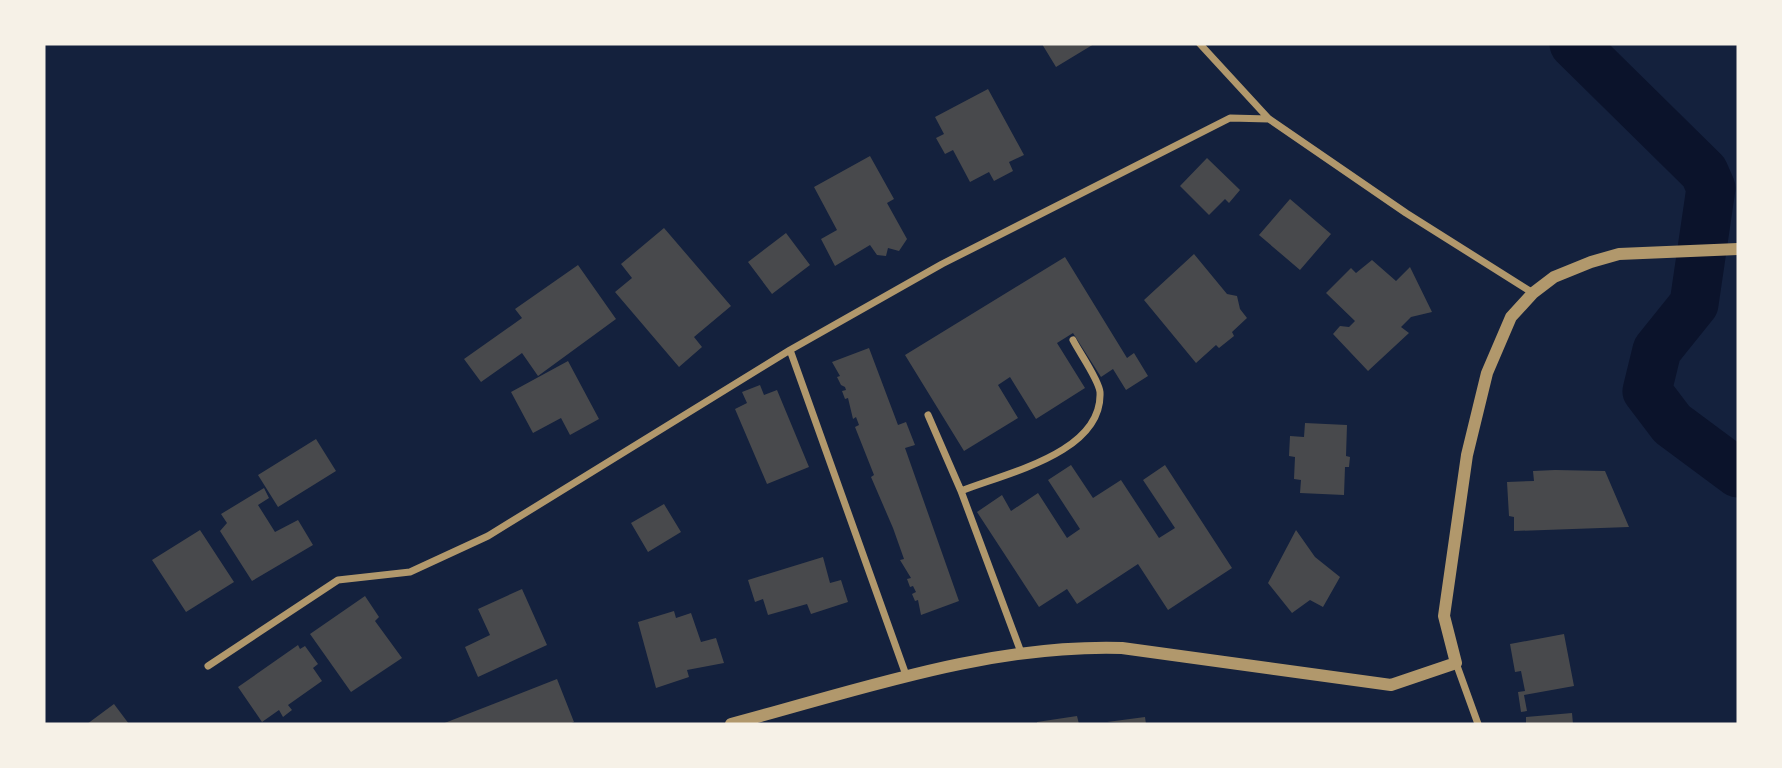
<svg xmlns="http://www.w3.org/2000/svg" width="1782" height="768" font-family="'IBM Plex Sans',sans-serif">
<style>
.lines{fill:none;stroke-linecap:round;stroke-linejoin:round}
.river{stroke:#0b132b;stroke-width:49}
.building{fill:#48494c}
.minor{stroke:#b1986c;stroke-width:7}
.tertiary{stroke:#b1986c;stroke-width:12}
</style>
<rect width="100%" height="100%" fill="#14213d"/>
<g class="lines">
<!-- river -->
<path class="river" d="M1574,44L1704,172L1711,188L1694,304L1657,350L1647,391L1672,424L1738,473"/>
</g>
<!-- building -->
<path class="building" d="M1042,44H1094L1056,67Z
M988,89L1024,155L1009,162L1013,171L994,181L989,172L970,182L953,150L945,154L936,138L944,134L935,117Z
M870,156L894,199L887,203L907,239L899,251L888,248L886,256L877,255L870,245L835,266L821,239L837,230L814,187Z
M1207,158L1240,190L1229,203L1225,199L1209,215L1180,186Z
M1290,199L1331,234L1300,270L1259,235Z
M664,228L731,306L694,337L702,347L679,367L615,292L632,278L621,264Z
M786,233L810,265L772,294L748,262Z
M1194,254L1227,294L1237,296L1240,309L1247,318L1232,332L1234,336L1219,348L1216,345L1196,363L1144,300Z
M1065,257L1127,358L1134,353L1148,376L1126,390L1113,369L1101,377L1073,333L1057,343L1085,388L1036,419L1010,377L998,385L1018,418L964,451L905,355Z
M1372,260L1396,281L1410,267L1432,312L1411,317L1401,327L1409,333L1368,371L1333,334L1340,326L1349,327L1355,321L1326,293L1351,268L1356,273Z
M578,265L616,319L538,376L522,353L481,382L464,359L522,318L515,309Z
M869,348L898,425L906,422L915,445L905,448L959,601L921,615L918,600L915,601L912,594L916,592L913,586L910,587L907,579L911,578L900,560L904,559L893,528L871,477L874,475L855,427L859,425L856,417L853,419L848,398L845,399L842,391L846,390L845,387L841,385L837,377L840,376L832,362Z
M568,361L599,419L570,435L561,418L533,433L511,392Z
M760,385L764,395L777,390L809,467L767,484L735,409L747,403L742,392Z
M1305,423L1347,425L1346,456L1350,457L1349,467H1345L1344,495L1300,493L1301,480L1294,479L1295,457L1289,456L1290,436L1304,437Z
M316,439L336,471L278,507L258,475Z
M1071,465L1093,498L1121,480L1159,538L1175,528L1143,480L1165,465L1232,568L1168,610L1138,564L1077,604L1067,589L1039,607L977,512L1002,495L1011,511L1038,493L1067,538L1080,529L1048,480Z
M1555,470L1605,471L1629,527L1514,531V517L1509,516L1507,482L1534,481L1533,471Z
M264,488L269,498L258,505L275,532L298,520L313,545L252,581L220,531L227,523L221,514Z
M664,504L681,532L648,552L631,523Z
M200,530L234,582L186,612L152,560Z
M1296,530L1315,557L1340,577L1323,607L1310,600L1292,613L1268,583Z
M823,557L830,583L841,580L848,602L811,614L807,604L768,615L763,599L755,602L748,580Z
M522,589L547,645L478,677L465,647L490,635L478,609Z
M365,596L379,617L375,621L402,658L351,692L310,634Z
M674,611L676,618L691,613L701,642L716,638L724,663L687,670L689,677L656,688L638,622Z
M1564,634L1574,686L1524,695L1527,711L1521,712L1518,692L1525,691L1521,671L1515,672L1510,644Z
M298,645L300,649L305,646L318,664L313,668L322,681L288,705L292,710L283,717L279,710L262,722L238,687Z
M557,679L574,722L569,724H442Z
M114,704L129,724H87Z
M1572,713L1573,724H1526V717Z
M1077,716L1079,724H1037V722Z
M1145,717L1146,724L1107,722Z"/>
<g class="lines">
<!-- minor -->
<path class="minor" d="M1200,44L1269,119L1406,213L1533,293
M790,350L906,675
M928,415L961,491L1022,655
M961,491C1006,473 1103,453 1100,392C1099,380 1079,352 1073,340
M1456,663L1478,724
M208,666L338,580L410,572L488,536L790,350L942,264L1230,118L1269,119"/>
<!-- tertiary -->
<path class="tertiary" d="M731,724C859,690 988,644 1122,648L1391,685L1456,663L1444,616L1467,455L1487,373L1511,317L1533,293L1554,277L1591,262L1619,254L1738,249"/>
</g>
<!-- border -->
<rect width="1782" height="768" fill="none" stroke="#f6f1e7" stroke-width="91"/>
</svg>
